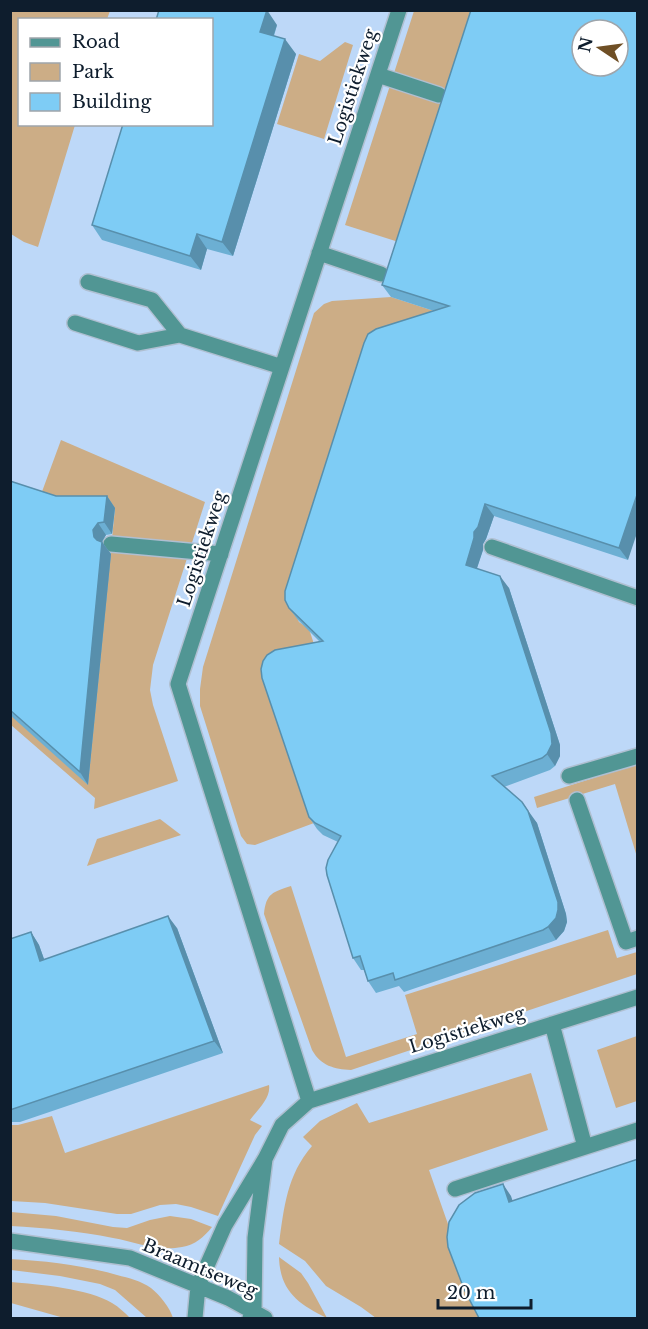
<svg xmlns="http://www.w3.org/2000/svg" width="648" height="1329" font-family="'Libre Baskerville',serif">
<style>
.built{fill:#bdd8f8;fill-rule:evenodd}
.green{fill:#ccad86}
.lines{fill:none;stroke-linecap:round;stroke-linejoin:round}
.minor-casing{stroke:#afbfd1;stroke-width:18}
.minor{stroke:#519694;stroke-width:15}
.wall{fill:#6cafd3}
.shaded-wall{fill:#588fac}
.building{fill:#7eccf5;stroke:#588fac;stroke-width:1.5;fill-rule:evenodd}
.labels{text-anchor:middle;stroke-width:4.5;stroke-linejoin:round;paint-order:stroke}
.street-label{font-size:18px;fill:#0e1d2d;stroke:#fff}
</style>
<rect width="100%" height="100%" fill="#d2e3f5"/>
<!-- built -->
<path class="built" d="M11,11H637V1318H11ZM20,20H212V124H20ZM582,30H618V66H582Z"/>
<!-- green -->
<path class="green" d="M11,10L110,11L107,19L20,20V124L75,125L38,247L24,242L11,234Z
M414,11H483L408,245L345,225Z
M345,42L353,45L324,139L277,124L299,54L320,61Z
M391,297L637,377L294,612L299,622L309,629L316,650L314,823L255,845L247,844L241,836L200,706V689L203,667L314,313L324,304L332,301Z
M61,440L205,502L153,665L150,690L153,705L178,781L94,809L95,798L11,725V715L88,784L115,508H36Z
M637,764V857L615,784L537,808L534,797Z
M160,819L181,835L87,866L97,839Z
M291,886L346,1057L417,1034L405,995L608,930L617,958L637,952V974L351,1070C334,1069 321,1066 312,1050L264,914C266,893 273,892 291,886Z
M637,1036V1101L616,1108L597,1050Z
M531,1073L548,1130L429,1170L481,1318H376L361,1307L326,1286L305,1261L279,1244C284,1207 287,1175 312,1146L303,1137L320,1121L357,1103L369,1123Z
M269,1085C271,1098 258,1109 250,1120L262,1126L255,1135L218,1216L191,1207L176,1204L160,1205L131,1214H117L45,1203L11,1201V1125H18L52,1116L65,1153Z
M11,1212L56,1216L113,1227L127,1228L150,1220L170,1216L191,1219L212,1227C204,1237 195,1245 182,1247C158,1252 136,1242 113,1238C79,1231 45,1228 11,1226Z
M279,1257L301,1273L308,1283L327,1318C298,1304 280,1291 279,1257Z
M10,1259C47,1261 82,1265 117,1275C129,1278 141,1281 151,1288C160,1295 170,1308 173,1318H147L115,1290L100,1284L60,1276L11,1270Z
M11,1282C37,1284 90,1289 112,1303C119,1307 125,1313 130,1318H64L11,1303Z"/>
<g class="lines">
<!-- minor casing -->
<g class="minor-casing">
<path id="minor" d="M399,10L178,684L309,1101L638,997
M378,75L439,95
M319,253L381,274
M88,282L152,300L180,335
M75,323L138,343L180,335L282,367
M111,544L221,554
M492,547L638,598
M569,776L638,756
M577,800L626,942L638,938
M552,1024L585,1147L638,1130
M265,1159L282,1125L309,1101
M455,1189L585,1147
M10,1241L130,1258L228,1298L265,1318
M195,1318L198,1286L225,1225L265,1159L255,1238L254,1312L250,1318"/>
</g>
<!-- minor -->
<use href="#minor" class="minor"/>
</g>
<!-- wall -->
<path class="wall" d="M471,10L628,560L494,516L486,539L483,544V550L477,568L509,588L560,745V756L555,766L550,770L504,787L537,823L566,914L567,922L564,931L556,940L551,942L404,992L399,986L376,993L368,981L364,970H361L353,958L338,842L323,835L317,829L309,817L320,642L298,620L289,608L434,311L391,297L382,285Z
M277,25L274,36L296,54L233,256L207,249L201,270L102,240L92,225Z
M10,481L56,496H107L115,508L112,534L106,535L102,542L111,554L88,785L10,715Z
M177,928L223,1053L20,1122H10V939L31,932L39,945L44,959Z"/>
<!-- shaded-wall -->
<path class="shaded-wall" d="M267,10L277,25L270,46L260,32Z
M285,39L296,54L233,256L222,242Z
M197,234L207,249L201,270L190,256Z
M638,492V530L628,560L619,548Z
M107,496L115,508L112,534L104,522Z
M485,504L494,516L486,539L483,544V550L474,577L466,565L474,532Z
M98,523L106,535L101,543L102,542L111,554L88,785L80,772L93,530Z
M500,576L509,588L560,745V756L555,766L547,754Z
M522,802L537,823L566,914L567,922L564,931L556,940L548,927Z
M168,916L177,928L223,1053L214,1041Z
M31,932L39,945L49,973L40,961Z
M503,1184L511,1196L517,1214L509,1202Z"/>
<!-- building -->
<path class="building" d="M159,10H267L260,32L285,39L222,242L197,234L190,256L92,225L123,124H212V20H156Z
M471,10H638V492L619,548L485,504L478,527L474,532V538L466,565L500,576L551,733L552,744L547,754L542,758L492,776L522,802L528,811L558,902V910L556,918L548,927L543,930L395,980L393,973L368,981L360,956L353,958L327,875L326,868L328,860L341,836L315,823L309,817L262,678L261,669L263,661L267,655L275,650L323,641L289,608L285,600V591L364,343L368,334L376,329L449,306L382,285ZM582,30H618V66H582Z
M10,481L56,496H107L104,522L98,523L93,530L94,537L97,540L102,542L80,772L10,710Z
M168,916L214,1041L10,1110V939L31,932L40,961Z
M638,1159V1318H479L464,1289L448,1247L447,1237L449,1222L459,1205L475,1193L503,1184L509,1202Z"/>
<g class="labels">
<!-- street labels -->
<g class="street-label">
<text transform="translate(353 87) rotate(-72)" y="6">Logistiekweg</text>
<text transform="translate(202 549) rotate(-72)" y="6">Logistiekweg</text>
<text transform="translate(467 1030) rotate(-17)" y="6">Logistiekweg</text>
<text transform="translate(200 1268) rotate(23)" y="6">Braamtseweg</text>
</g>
</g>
<!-- border -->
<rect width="648" height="1329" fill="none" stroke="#0e1d2d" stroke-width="24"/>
<!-- legend -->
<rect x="18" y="18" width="195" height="108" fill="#ffffff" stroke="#9fa5ab" stroke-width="1.5"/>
<rect x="30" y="38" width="30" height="9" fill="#519694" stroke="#9fa5ab" stroke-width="1.5"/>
<text x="72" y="48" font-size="18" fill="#0e1d2d">Road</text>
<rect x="30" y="63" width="30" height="18" fill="#ccad86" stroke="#9fa5ab" stroke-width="1.5"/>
<text x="72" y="78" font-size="18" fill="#0e1d2d">Park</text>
<rect x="30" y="93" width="30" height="18" fill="#7eccf5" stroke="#9fa5ab" stroke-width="1.5"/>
<text x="72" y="108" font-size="18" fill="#0e1d2d">Building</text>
<!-- north arrow -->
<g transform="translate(600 48) rotate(283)"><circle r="28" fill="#ffffff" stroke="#9fa5ab" stroke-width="1.5"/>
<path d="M0-4.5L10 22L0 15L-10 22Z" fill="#6f4f25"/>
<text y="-9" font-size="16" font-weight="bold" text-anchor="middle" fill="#0e1d2d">N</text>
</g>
<!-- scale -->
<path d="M438 1299v9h93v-9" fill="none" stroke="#0e1d2d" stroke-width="3"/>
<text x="447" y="1299" font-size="18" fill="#0e1d2d" stroke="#ffffff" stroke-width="4.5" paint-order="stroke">20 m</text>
</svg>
